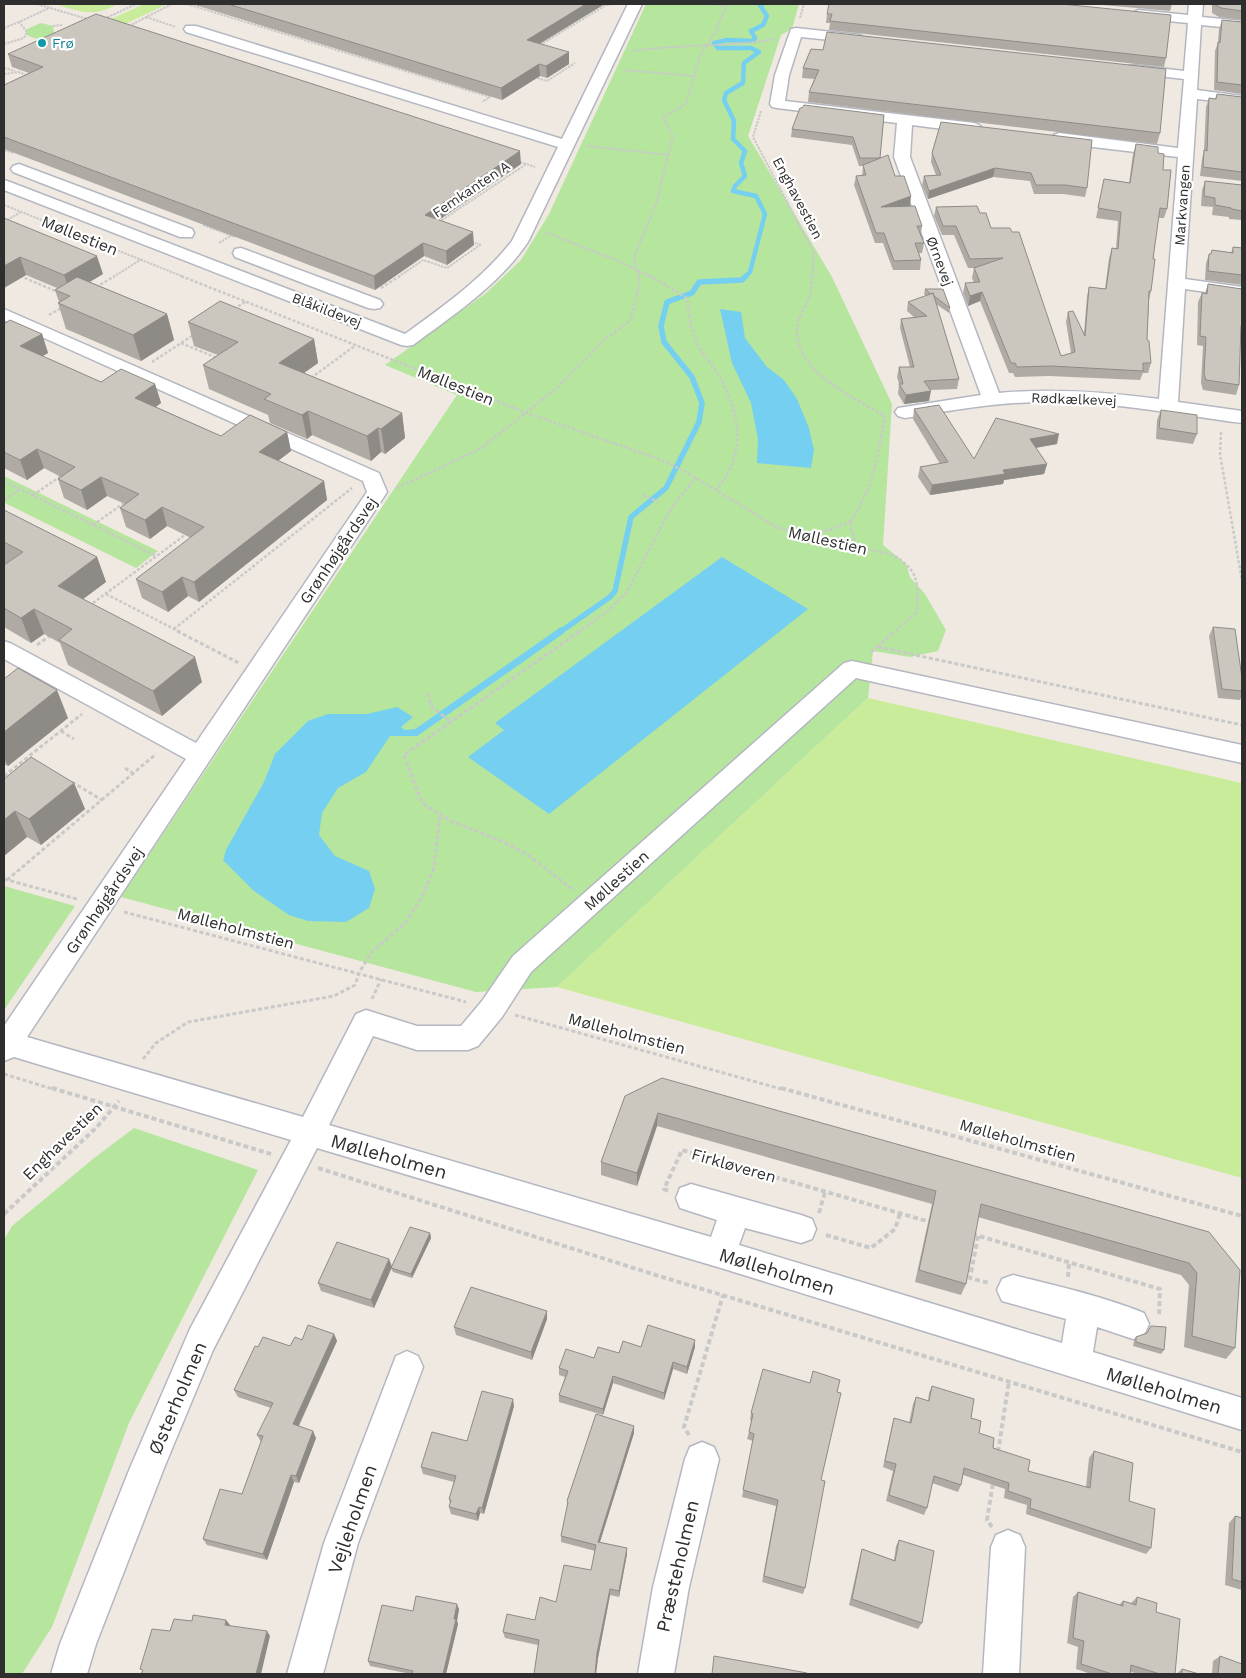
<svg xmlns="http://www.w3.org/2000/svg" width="1246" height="1678" font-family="'Work Sans',sans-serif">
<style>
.green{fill:#b6e59e}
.pitch{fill:#c9ec9a}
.water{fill:#75cff0}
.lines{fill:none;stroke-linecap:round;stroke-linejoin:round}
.stream-far2{stroke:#75cff0;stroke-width:4.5}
.stream-far1{stroke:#75cff0;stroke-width:5.5}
.stream{stroke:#75cff0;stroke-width:7}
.minor-casing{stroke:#b4b7c1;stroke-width:3}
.path-far3{stroke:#c9c9c9;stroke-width:2;stroke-dasharray:2.5 1;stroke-linecap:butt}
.path-far2{stroke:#c9c9c9;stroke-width:2.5;stroke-dasharray:3 2;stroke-linecap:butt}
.path-far1{stroke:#c9c9c9;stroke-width:3;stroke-dasharray:4 2.5;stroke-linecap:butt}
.path{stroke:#c9c9c9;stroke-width:4;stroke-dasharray:5 3;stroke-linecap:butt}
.minor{fill:#fff;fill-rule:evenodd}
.wall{fill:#afaba4}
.shaded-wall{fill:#8e8b86}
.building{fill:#cbc7bf;stroke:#8e8b86}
.culture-dot{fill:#0f9aa8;stroke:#fff;stroke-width:2}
.labels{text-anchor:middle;stroke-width:4.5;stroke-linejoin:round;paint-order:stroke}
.far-culture-label{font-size:14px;fill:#0d838f;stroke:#fff;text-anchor:start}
.far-street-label{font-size:14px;fill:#2e2e2e;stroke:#fff}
.street-label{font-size:16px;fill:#2e2e2e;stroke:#fff}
.near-street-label{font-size:19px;fill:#2e2e2e;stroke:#fff}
</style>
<rect width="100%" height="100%" fill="#efe9e1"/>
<!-- green -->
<path class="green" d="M646,4H799L792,29L781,35L748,136L832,277L892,404L883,545L906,564L910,577L925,594L946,630L938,651L910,657L873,651L868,698L557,987L476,992L121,897L457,395L385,365L485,294L521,260L549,214Z
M41,23L53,26L54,34C43,39 38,41 27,35V29Z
M4,476L158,551L136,568L5,503L4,504Z
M4,886L75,906L4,1010Z
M134,1128L258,1170L129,1423L52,1627L22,1674H4V1240L12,1226L93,1159Z"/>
<!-- pitch -->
<path class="pitch" d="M55,4H117C95,18 77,11 55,4Z
M144,4H167L121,26L107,21Z
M868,698L1242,783V1178L557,987Z"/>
<!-- water -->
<path class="water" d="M720,309L741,312L745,338L767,367L784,380L797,399L809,428L814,450L811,468L757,463L758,439L751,403L732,363Z
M722,557L808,609L549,814L468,757L504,730L495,723Z
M397,707L413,717L401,727L405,730L415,729L418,736H390L366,772L338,788L322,813L319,835L335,856L369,871L375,889L369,908L346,922L308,921L289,915L254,891L223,860L226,850L264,782L275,754L308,721L328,714H367Z"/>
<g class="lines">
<!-- stream-far2 -->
<path class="stream-far2" d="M745,277L750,272L765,214L756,196L733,191L735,186L745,176L741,163L745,151L733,139L734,121L724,100L726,93L743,83L744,63L759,52L751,48H718L714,43L727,40L753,41L755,38L751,31L763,25L767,16L760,5L762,4"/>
<!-- stream-far1 -->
<path class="stream-far1" d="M560,632L610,597L615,591L631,517L666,488L699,422L702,403L692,377L664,342L661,326L667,302L692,293L699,282L742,280L746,276"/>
<!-- stream -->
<path class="stream" d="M417,732L561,631"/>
<!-- minor casing -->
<g class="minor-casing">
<path id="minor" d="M628,4H642L528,242C499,285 455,314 413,345L407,346L401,345L4,190V180L10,182L405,334C444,306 482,279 512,241L558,147L186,32L184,29L186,26H196L562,139Z
M1189,4H1203L1202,17L1242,21V29L1201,25L1197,90L1242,96V104L1197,99L1185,279L1242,287V297L1185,289L1178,402L1242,411V423C1179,415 1117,402 1053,402C1003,401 954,410 905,418L898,416L895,412L898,408L981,395L894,157L897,123L777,108L772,107L770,104L775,75L791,29L796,28L860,35L867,39L860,43L801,37L789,75L785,101L974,123L979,125L982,128L979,131L974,133L912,125L910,157L999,393C1053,388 1106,392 1159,399L1178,157L1059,143L1054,141L1051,138L1054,135L1059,133L1178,148L1184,79L1133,73L1128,72L1126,69L1128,66L1133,65L1184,71L1188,23L1138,18L1131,14L1138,10L1188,15Z
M19,164L192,229L194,233L192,237H180L13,172L11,169L13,166Z
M241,248L380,300L383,304L380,308L374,309L368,308L235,257L233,253L235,249Z
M4,309L379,473L387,492L27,1037L303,1117L356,1014L366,1010L417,1026H461L482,1001L513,956L844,663L852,661L1242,745V763L856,678L531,972L502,1017L478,1046L468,1050H417L373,1036L329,1125L711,1237L717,1220L680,1208L676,1198L680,1188L691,1184L801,1215L812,1219L816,1229L812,1239L801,1243L745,1228L739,1245L1062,1343L1066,1319L1002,1301L997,1290L1002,1279L1013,1275C1057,1286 1102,1296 1144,1313L1149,1324L1144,1335L1133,1339L1097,1327L1093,1352L1242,1398V1430L721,1268L317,1148L213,1350L164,1468L96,1644L87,1674H51L60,1644L130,1468L190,1329L291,1140L14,1057L4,1061V1026L186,759L4,659V641L12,644L196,743L367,492L363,481L4,320Z
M407,1351L418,1356L423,1367L358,1543L323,1674H287L324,1543L396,1356Z
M702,1442L714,1447L719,1459L689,1587L674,1674H638L653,1587L685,1459L690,1447Z
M1008,1530L1020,1535L1025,1547L1019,1674H983L991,1547L996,1535Z"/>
</g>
<!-- path-far3 -->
<path class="path-far3" d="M37,4L87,19
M187,4L490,97L482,102
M715,4L726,6
M146,17L176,27
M800,18L804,4
M104,19L136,4
M53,26L62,25
M129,26L172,4
M4,28L19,22
M4,44L24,38L27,32L19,22L49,8
M540,45L606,5L615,4
M633,51C680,44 729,47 776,39
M4,68L15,71
M624,70L695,76
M4,74L18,72L27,75
M534,77L547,81L575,63
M761,111L753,137L814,253L812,277
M587,146L669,155
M4,150L13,153
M517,161L535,167
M4,205L184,277
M4,222L21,212
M439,222L525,165
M203,225L235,237
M545,232L618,261L652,277
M472,242L481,245
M219,243L232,235
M20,276L22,277
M113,277L142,259
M398,277L423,260L447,268L480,245
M639,277L634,258L656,204L673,136L663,117L686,104L700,56L715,33L727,4"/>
<!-- path-far2 -->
<path class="path-far2" d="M20,276L58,292
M181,276L527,413L662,460L686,472L778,528L893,555C920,571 918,583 917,612L894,632
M650,276L687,298C689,313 690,330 697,343C702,354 711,362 717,372C740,412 748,453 716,490
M812,276C811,282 812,289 810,295C807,306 798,316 797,327C793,371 854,398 885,416C878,454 873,490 850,522L856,546
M96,287L115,276
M381,288L400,276
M234,309L245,302
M49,315L63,307
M181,343L217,358
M152,362L195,334
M311,378L356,345
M1221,432L1220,454L1242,581
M4,481L156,556
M397,488L480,449L557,388L605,339L630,321L640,283L638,276
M33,495L64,474
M643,495L658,502
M4,500L20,489
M93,525L127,501
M805,534L829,530L850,522
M106,594L180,632
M89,606L189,532
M174,629L352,488
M578,632L608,611L626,593L672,507L696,478"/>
<!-- path-far1 -->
<path class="path-far1" d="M177,631L239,663
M37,645L50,636
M878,647L1242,725
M871,652L895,631
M428,693L431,706L451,722
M61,731L74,739
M125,768L134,774
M4,776L82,714
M72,782L102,800
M4,879L77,899
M7,880L156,754
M572,889L528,855L504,842L451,821L422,803L404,755L580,631
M124,912L466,1002
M372,999L381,979
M515,1015L785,1090
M143,1059L156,1043L188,1022L334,996L355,985L360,971L371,953L405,923L422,897L434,868L440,815
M4,1074L56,1090"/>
<!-- path -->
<path class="path" d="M52,1088L271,1154
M781,1088L1242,1216
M318,1168L659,1276L1242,1452
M668,1191L664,1189L682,1150L930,1222
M819,1213L825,1192
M4,1214L96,1128L119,1101
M972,1234L1160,1289L1159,1317
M826,1235L871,1248L895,1229L900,1214
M978,1236L970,1278L989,1283
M1068,1277L1069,1263
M689,1435L684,1427L723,1295
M998,1452L1009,1381
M992,1527L987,1520L993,1483"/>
<!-- minor -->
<use href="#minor" class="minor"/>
</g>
<!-- wall -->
<path class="wall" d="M192,4H603V5L540,44L569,64L547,78L540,76L502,100Z
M1091,4H1172L1170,11Z
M1208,4H1242V20L1219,17L1212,13V4Z
M827,14L1166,58L1164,67L829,30L830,23H826Z
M1222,20L1242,22V94L1214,90L1215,51L1218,42L1219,29Z
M811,49L1160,133L1157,144L808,102L809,92L814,79L802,78L803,68Z
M8,54L521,164L439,220L474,245L447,265L424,256L375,290L4,149V85L29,73L12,67Z
M1217,94L1242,97V181L1200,176L1202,159L1204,150L1206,107L1209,98L1215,99Z
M884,115L880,158L895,176L910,206H908L922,226L921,235L924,243L922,253H919L921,260L920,270H893L883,243H875L854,185L856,176H862L863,166H859L852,145L791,137L792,129Z
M941,122L1087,188L1085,197L1063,194H1034L1030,181L993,177L928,199L922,185L924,176L936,175L931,162L932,153Z
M1136,144L1158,153L1163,170L1167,209L1164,218H1158L1153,259L1151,291L1149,300L1147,340L1151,363L1148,373H1143L1140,380L1049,376L1015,377L1013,373H1009L980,301L968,306L963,293L965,283H974L972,278L974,268H968L954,235H942L934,216L936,207L980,213L991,228L1061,356L1071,353L1066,322L1068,312L1084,333L1087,296L1089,287L1105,289L1109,258L1112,248L1116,249L1118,221L1096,218L1104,179L1129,183L1133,154Z
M1205,181L1242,185V220L1229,219V217L1212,215L1213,207L1201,206L1202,190Z
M4,218L103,274L90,282L167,314L174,340L141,361L66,329L58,303L59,302L55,290L57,288L26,275L4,288Z
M1233,247L1242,248V285L1205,280L1206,263L1209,254H1211L1212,250L1231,253Z
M1208,284L1242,289V336H1240L1239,385L1236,395L1203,390L1201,383L1203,346L1197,345L1198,302L1202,293H1205Z
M925,289L950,308L949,313L936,304L959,379L957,389L930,390L929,401L904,404L898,394L899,384L897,377L899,367H910L900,328L901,319L914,317L907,311L908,302L926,296L924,294Z
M188,322L314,339L318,363L304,373L402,413L405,438L385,454L381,452L371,461L312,435L307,439L270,423L268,415L209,389L203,365L218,355L194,346Z
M4,324L42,334L48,353L42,356L101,382L155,384L161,403L156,407L221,436L287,432L291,451L278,461L324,481L327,500L199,602L188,596L168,612L142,598L136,579L191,538L167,526L150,539L126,527L120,508L125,504L107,496L87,510L64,498L58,479L61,477L44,468L27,480L4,468Z
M914,409L974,459L996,418L1057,444L1036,448L1047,464L1044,474L1004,480L1003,484L930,495L918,477L920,467L940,464L913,419Z
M1161,410L1197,434L1193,444L1156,439L1157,420Z
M4,510L97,557L106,582L83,599L202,682L162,716L68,665L60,643L44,634L31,643L4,627V565L6,564L4,562Z
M1213,627L1242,678V696L1240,700L1218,698L1209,636Z
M4,679L68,718L8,766L4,764Z
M4,779L74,783L85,809L41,845L27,837L4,856Z
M625,1096L1209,1232L1235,1348L1226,1359L1184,1347L1189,1285L1181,1275L978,1217L966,1284L961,1295L915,1282L932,1204L657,1126L637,1186L601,1175V1162Z
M430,1233L431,1238L412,1278L393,1272L391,1268Z
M389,1259L392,1267L374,1308L321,1291L318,1283Z
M547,1311V1319L532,1360L456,1335L454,1327Z
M1151,1326L1164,1350L1161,1354L1133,1346L1134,1341L1136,1337L1147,1333Z
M334,1334L337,1341L299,1426L316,1438L299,1483L294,1482L267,1560L207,1545L203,1539L242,1494L261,1442L257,1435L271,1408L238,1397L234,1390L258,1347L290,1346L302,1340Z
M641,1347H695L687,1374L673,1369L664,1400L613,1383L603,1415L559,1402V1395L565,1377L559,1375V1368L594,1358L619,1353Z
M810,1383L837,1392L821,1480L805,1588L803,1594L762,1582L776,1506L742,1497L753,1441L747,1439L752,1421L750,1420L751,1413Z
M932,1386L971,1418L979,1433L993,1448L1028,1471L1086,1487L1089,1458L1094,1451L1129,1501L1151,1548L1146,1554L1026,1514L1027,1505L1004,1498L1005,1489L963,1475L961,1485L958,1492L932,1483L927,1508L924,1515L886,1501L893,1471L883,1467L892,1425L894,1418L909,1423L913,1404L916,1397L928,1401L929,1393Z
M514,1406L484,1514L480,1513L478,1521L451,1514L449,1507L450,1504L449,1499L454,1482L423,1474L421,1467L467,1441Z
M634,1426V1433L600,1542L627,1548V1554L619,1597L610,1595L598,1658L596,1674H534L538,1645L505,1638L503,1632L535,1620L591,1570L595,1551L561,1542V1536L567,1507V1501Z
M1235,1516L1242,1518V1590L1225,1585L1229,1523Z
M899,1540L922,1623L918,1629L849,1605L860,1556L862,1549L894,1560L896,1546Z
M1078,1592L1119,1605L1123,1601L1131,1603L1137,1597L1156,1612L1175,1674H1138L1131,1672L1130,1674H1091L1076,1669L1078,1647L1067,1643L1073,1597Z
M459,1609L457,1621L458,1624L446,1674H411L370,1666L368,1661L413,1611Z
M1220,1656L1242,1674H1212L1213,1661Z
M1182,1669L1199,1674H1176Z"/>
<!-- shaded-wall -->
<path class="shaded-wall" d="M586,4H603V5L527,51V40Z
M569,52V64L547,78L546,66Z
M539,64L540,76L502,100L501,88Z
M520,151L521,164L427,228L425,215Z
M995,168L993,177L928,199L929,191Z
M911,196L910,206L880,216L881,207Z
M473,232L474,245L447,265L446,251Z
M423,243L424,256L375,290L374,276Z
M97,256L103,274L70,293L64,275Z
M20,257L26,275L4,288V266Z
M982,292L980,301L968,306L970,296Z
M167,314L174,340L141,361L133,335Z
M42,334L48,353L27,365L20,346Z
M314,339L318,363L284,387L279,363Z
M155,384L161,403L141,417L135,398Z
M931,391L929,401L904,404L906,395Z
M308,411L312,435L307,439L302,415Z
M402,413L405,438L385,454L381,429Z
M378,428L381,452L371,461L367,436Z
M287,432L291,451L263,472L259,452Z
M1059,434L1057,444L1028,449L1030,439Z
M37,449L44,468L27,480L20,460Z
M1047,464L1044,474L1004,480L1003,484L930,495L932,485L1003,470Z
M101,477L107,496L87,510L81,490Z
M324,481L327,500L199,602L194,582Z
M162,507L167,526L150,539L145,520Z
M97,557L106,582L67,611L58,586Z
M182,577L188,596L168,612L162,592Z
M34,609L44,634L31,643L21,618Z
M195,657L202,682L162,716L153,691Z
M57,690L68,718L8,766L4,757V732Z
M74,783L85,809L41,845L29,819Z
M15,811L27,837L4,856V820Z
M658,1113L657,1126L637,1186V1173Z
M430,1233L431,1238L412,1278L411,1274Z
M389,1259L392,1267L374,1308L371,1300Z
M547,1311V1319L532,1360L531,1352Z
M334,1334L337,1341L296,1431L293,1424Z
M695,1340V1347L687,1374V1367Z
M673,1362V1369L664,1400V1393Z
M613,1376V1383L603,1415V1409Z
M513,1399L514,1406L484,1514L482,1508Z
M634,1426V1433L598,1548V1542Z
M313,1431L316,1438L299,1483L296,1476Z
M291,1475L294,1482L267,1560L263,1554Z
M479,1507L480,1513L478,1521L476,1514Z
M627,1548V1554L619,1597V1591Z
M610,1589V1595L598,1658L596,1674H595L597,1653Z
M457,1604L459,1609L457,1621L458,1624L446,1674H443Z
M226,1620L230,1625L229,1631L225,1625Z
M267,1631L270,1636L261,1674H256Z"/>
<!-- building -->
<path class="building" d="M228,4H586L527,40L569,52L546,66L539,64L501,88Z
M829,4H1061L1171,15L1166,58L830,21L832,14H827Z
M1214,4H1242V11L1221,8Z
M96,14L520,151L425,215L473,232L446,251L423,243L374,276L4,137V85L43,67L8,54Z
M1222,20L1242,22V85L1217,82L1218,42L1220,43Z
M827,32L1166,69L1160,133L809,92L819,70L803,68L811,49L823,50Z
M1217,94L1242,97V172L1203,167L1204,150L1207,151L1209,98L1216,99Z
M804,105L884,115L880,158H860L853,137L792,129L800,108H802Z
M941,122L1092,140L1087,188L1065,185H1036L1031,173L995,168L929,191L924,176L941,175L932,153Z
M1136,144L1158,147V153L1164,154L1163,170H1171L1167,209L1160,208L1153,259H1155L1151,291H1149L1147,340L1149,341L1151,363H1143V371L1051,366L1017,367L1015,363H1011L982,292L970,296L965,283L980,282L974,268L1003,258L970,259L956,226H943L936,207L977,206L980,213H986L991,228H1010L1012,232H1019L1061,356L1075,352L1068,312L1073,311L1085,336L1089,287L1106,289L1112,248L1118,249L1121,212L1098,208L1104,179L1130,183Z
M888,155L895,176H904L911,196L881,207L915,206L922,226H917L924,243H915L921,260L894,261L884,233H876L856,176L866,175L863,165Z
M1205,181L1242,185V211L1232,209L1231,208L1215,205V198L1204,196Z
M4,218L97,256L64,275L20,257L4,266Z
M1233,247L1242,248V275L1208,271L1209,254H1211L1212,250L1233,253Z
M77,277L167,314L133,335L58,303L70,296L55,290Z
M1208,284L1242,289V326H1241L1239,385L1206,380L1204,374L1206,337L1200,336L1202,293L1207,294Z
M925,289H943L950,308L934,296L933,293L931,294Z
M933,293L959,379L924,381L931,391L906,395L899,384H903L899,367H914L901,319L927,316L908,302Z
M220,301L314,339L279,363L402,413L381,429L378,428L367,436L308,411L302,415L264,399L271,394L203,365L238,342L188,322Z
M10,320L42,334L20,346L101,382L121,369L155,384L135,398L221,436L250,415L287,432L259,452L324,481L194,582L182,577L162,592L136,579L204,527L162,507L145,520L120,508L139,494L101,477L81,490L58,479L75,467L37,449L20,460L4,452V324Z
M939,405L974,459L996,418L1059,434L1030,439L1047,464L1003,470L1005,474L932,485L920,467L948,462L914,409Z
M1161,410L1197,415V434L1159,428Z
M4,510L97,557L58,586L195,657L153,691L59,640L72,629L34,609L21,618L4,608V565L23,552L4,542Z
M1213,627L1235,629L1242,678V691L1222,689Z
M18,668L57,690L4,732V679Z
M31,757L74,783L29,819L15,811L4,820V779Z
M662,1078L1209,1232L1240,1270L1235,1348L1192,1336L1197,1273L1189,1263L981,1204L966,1284L919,1270L936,1191L658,1113L637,1173L601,1162L625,1096Z
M410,1227L430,1233L411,1274L391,1268Z
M337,1242L389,1259L371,1300L318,1283Z
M471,1287L547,1311L531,1352L454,1327Z
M308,1325L334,1334L293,1424L313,1431L296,1476L291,1475L263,1554L203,1539L220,1489L242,1494L263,1436L257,1435L273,1403L234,1390L255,1346L258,1347L263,1337L290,1346L295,1337L302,1340Z
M648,1325L695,1340L687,1367L673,1362L664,1393L613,1376L603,1409L559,1395L568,1371L559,1368L566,1349L594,1358L598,1347L619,1353L623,1341L641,1347Z
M1151,1326L1166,1327L1164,1350L1136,1342V1337L1147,1333Z
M763,1369L810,1383L813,1371L840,1380L837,1392L841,1393L821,1480L825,1481L805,1588L764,1576L778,1500L743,1490L754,1434L749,1432L753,1414L751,1413Z
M932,1386L974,1399L971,1418L981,1421L979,1433L994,1438L993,1448L1030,1460L1028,1471L1090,1488L1094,1451L1133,1463L1129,1501L1155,1509L1151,1548L1030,1508L1031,1499L1008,1491L1009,1483L964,1468L961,1485L934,1476L927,1508L889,1495L896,1464L885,1461L894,1418L911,1423L916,1397L929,1401Z
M482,1391L513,1399L482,1508L479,1507L476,1514L449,1507L451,1500L449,1499L456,1476L421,1467L432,1432L467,1441Z
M596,1414L634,1426L598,1542L627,1548L619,1591L610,1589L597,1653L595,1674H534L539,1640L503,1632L507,1614L535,1620L540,1597L556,1602L564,1565L591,1570L596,1545L561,1536L568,1502L567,1501Z
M1235,1516L1242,1518V1582L1232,1579Z
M899,1540L934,1551L922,1623L852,1599L862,1549L895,1561Z
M1078,1592L1123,1606V1601L1136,1605L1137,1597L1157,1603L1156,1612L1180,1619L1175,1674H1160L1131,1665L1130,1674H1112L1081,1664L1084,1641L1073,1638Z
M416,1596L457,1604L454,1619H456L443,1674H412L413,1671L368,1661L382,1605L413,1611Z
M193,1615L226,1620L225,1625L267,1631L256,1674H141L143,1670L140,1669L152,1629L170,1631L174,1619L192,1621Z
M714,1656L807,1673V1674H712Z
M1220,1656L1242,1664V1674H1218Z
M1182,1669L1199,1674H1182Z"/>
<!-- markers -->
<circle class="culture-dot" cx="42" cy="43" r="5"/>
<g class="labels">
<!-- far-culture labels -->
<g class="far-culture-label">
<text x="52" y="48">Frø</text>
</g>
<!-- far-street labels -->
<g class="far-street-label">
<text transform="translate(471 189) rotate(-34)" y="5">Femkanten A</text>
<text transform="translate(798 198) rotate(62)" y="5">Enghavestien</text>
<text transform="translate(1182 205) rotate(-86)" y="5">Markvangen</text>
<text transform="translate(940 261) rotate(69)" y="5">Ørnevej</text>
<text transform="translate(327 310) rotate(21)" y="5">Blåkildevej</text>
<text transform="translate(1074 399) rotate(2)" y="5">Rødkælkevej</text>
</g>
<!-- street labels -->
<g class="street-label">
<text transform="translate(80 235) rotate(22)" y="6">Møllestien</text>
<text transform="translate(456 385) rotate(22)" y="6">Møllestien</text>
<text transform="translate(828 540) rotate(13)" y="6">Møllestien</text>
<text transform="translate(338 550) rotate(-56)" y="6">Grønhøjgårdsvej</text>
<text transform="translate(616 880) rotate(-42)" y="6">Møllestien</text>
<text transform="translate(104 900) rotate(-56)" y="6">Grønhøjgårdsvej</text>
<text transform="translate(236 928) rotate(15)" y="6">Mølleholmstien</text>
<text transform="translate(627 1033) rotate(15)" y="6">Mølleholmstien</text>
<text transform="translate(1018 1140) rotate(16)" y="6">Mølleholmstien</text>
<text transform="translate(62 1141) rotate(-44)" y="6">Enghavestien</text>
<text transform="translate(734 1165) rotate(16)" y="6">Firkløveren</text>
</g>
<!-- near-street labels -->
<g class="near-street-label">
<text transform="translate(389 1156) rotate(16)" y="7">Mølleholmen</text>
<text transform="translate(777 1271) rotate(17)" y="7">Mølleholmen</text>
<text transform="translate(1164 1390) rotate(17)" y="7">Mølleholmen</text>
<text transform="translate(177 1398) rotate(-67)" y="7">Østerholmen</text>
<text transform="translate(352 1519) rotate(-71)" y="7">Vejleholmen</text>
<text transform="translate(677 1566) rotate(-77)" y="7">Præsteholmen</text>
</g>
</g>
<!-- border -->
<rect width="1246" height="1678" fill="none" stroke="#2e2e2e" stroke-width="10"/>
</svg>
